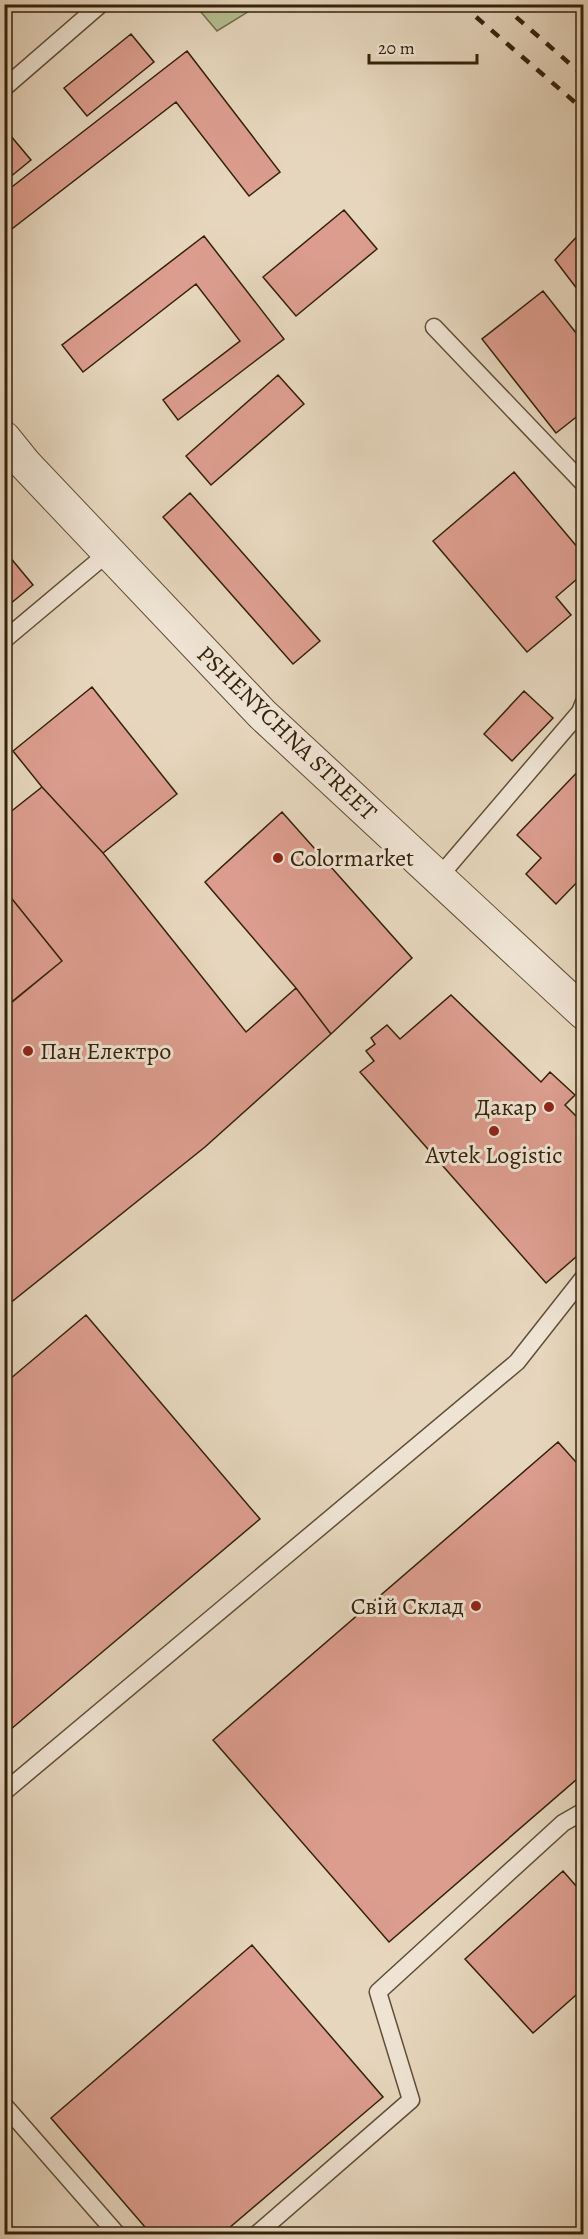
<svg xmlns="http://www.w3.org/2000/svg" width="588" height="2239" font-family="Alegreya,serif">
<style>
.green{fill:#b5be91;stroke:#74704e;stroke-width:1.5}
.building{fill:#dc9d8e;stroke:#34220b;stroke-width:1.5}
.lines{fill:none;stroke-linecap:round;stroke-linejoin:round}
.service-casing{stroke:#604f38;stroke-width:19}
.minor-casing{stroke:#604f38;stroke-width:35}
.service{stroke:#efe4d4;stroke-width:16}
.minor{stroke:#efe4d4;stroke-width:33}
.rail{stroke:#34220b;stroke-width:4.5;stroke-dasharray:10 10;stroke-linecap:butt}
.poi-dot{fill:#8f2418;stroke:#efe4d4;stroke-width:2}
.labels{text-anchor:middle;stroke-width:6;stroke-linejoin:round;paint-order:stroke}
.street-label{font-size:24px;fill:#34220b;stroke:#efe4d4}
.poi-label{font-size:24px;fill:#34220b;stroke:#efe4d4;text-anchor:start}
</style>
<rect width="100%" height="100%" fill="#e6d6bd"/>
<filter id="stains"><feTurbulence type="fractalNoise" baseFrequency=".00333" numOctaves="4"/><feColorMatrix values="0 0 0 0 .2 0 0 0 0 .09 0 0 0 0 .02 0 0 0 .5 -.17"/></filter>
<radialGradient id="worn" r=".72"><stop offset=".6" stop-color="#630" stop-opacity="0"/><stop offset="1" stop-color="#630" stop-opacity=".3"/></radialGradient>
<!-- green -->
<path class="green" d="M195,5H259L217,31Z"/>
<!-- building -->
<path class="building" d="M131,34L154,62L87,116L64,88Z
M187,51L280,172L249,196L176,102L4,235V193Z
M10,135L31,160L4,182V139Z
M344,210L377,249L296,316L263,277Z
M584,229V298L555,260Z
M204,236L284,339L178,420L163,400L240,341L196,284L83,372L62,345Z
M543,291L584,343V411L556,433L482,339Z
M278,375L304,404L211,485L186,456Z
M514,472L584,555V573L556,597L571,615L527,652L433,541Z
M190,493L320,641L293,664L163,517Z
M4,550L33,585L4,609Z
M92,687L177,794L103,853L42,787L13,751Z
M524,691L553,718L512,761L484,734Z
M584,765V875L556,904L526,874L541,858L517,835Z
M42,787L103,853L246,1032L296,988L331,1034L205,1147L4,1308V1008L62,961L4,889V817Z
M282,812L412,958L331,1034L296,988L205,882Z
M4,889L62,961L11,1003L4,996Z
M451,995L541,1082L550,1072L575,1095L565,1105L584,1124V1250L546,1283L360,1072L374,1061L366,1051L375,1044L371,1038L387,1025L400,1039Z
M86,1315L260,1519L4,1735V1384Z
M558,1442L584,1471V1773L389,1942L213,1740Z
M563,1871L584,1895V1988L533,2033L465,1959Z
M252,1945L383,2097L222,2234H151L51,2118Z"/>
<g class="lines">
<!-- service casing -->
<g class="service-casing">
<path id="service" d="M4,88L101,4
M434,327L584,484
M4,640L109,552
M438,878L580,712L584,702
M4,1792L517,1362L584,1277
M4,2105L117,2234
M257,2234L411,2100L378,1992L563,1823L584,1811"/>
</g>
<!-- minor casing -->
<g class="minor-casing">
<path id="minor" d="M4,438L25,464L262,714L584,1013"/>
</g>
<!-- service -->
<use href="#service" class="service"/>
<!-- minor -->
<use href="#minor" class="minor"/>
<!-- rail -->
<path class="rail" d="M461,4L584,110
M501,4L584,76"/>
</g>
<!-- markers -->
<g class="poi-dot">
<circle cx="278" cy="858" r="6"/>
<circle cx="28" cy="1051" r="6"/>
<circle cx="549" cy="1107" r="6"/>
<circle cx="494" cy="1131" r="6"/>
<circle cx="476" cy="1606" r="6"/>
</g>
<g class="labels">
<!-- street labels -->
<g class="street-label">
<text transform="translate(287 733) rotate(44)" y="8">PSHENYCHNA STREET</text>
</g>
<!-- poi labels -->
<g class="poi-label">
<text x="290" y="866">Colormarket</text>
<text x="40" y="1059">Пан Електро</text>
<text x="537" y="1115" text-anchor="end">Дакар</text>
<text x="494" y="1163" text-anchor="middle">Avtek Logistic</text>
<text x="464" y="1614" text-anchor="end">Свій Склад</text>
</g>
</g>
<!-- margin -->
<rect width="588" height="2239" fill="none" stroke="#e6d6bd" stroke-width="24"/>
<rect x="6" y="6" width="576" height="2227" fill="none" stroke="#34220b" stroke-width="3"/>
<rect x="12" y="12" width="564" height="2215" fill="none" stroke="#34220b" stroke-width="1.5"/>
<!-- scale -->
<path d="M369 54v9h108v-9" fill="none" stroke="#34220b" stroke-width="3"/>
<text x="378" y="54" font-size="18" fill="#34220b" stroke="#efe4d4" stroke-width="4.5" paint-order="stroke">20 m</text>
<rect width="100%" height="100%" filter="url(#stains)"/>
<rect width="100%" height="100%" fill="url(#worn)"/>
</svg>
